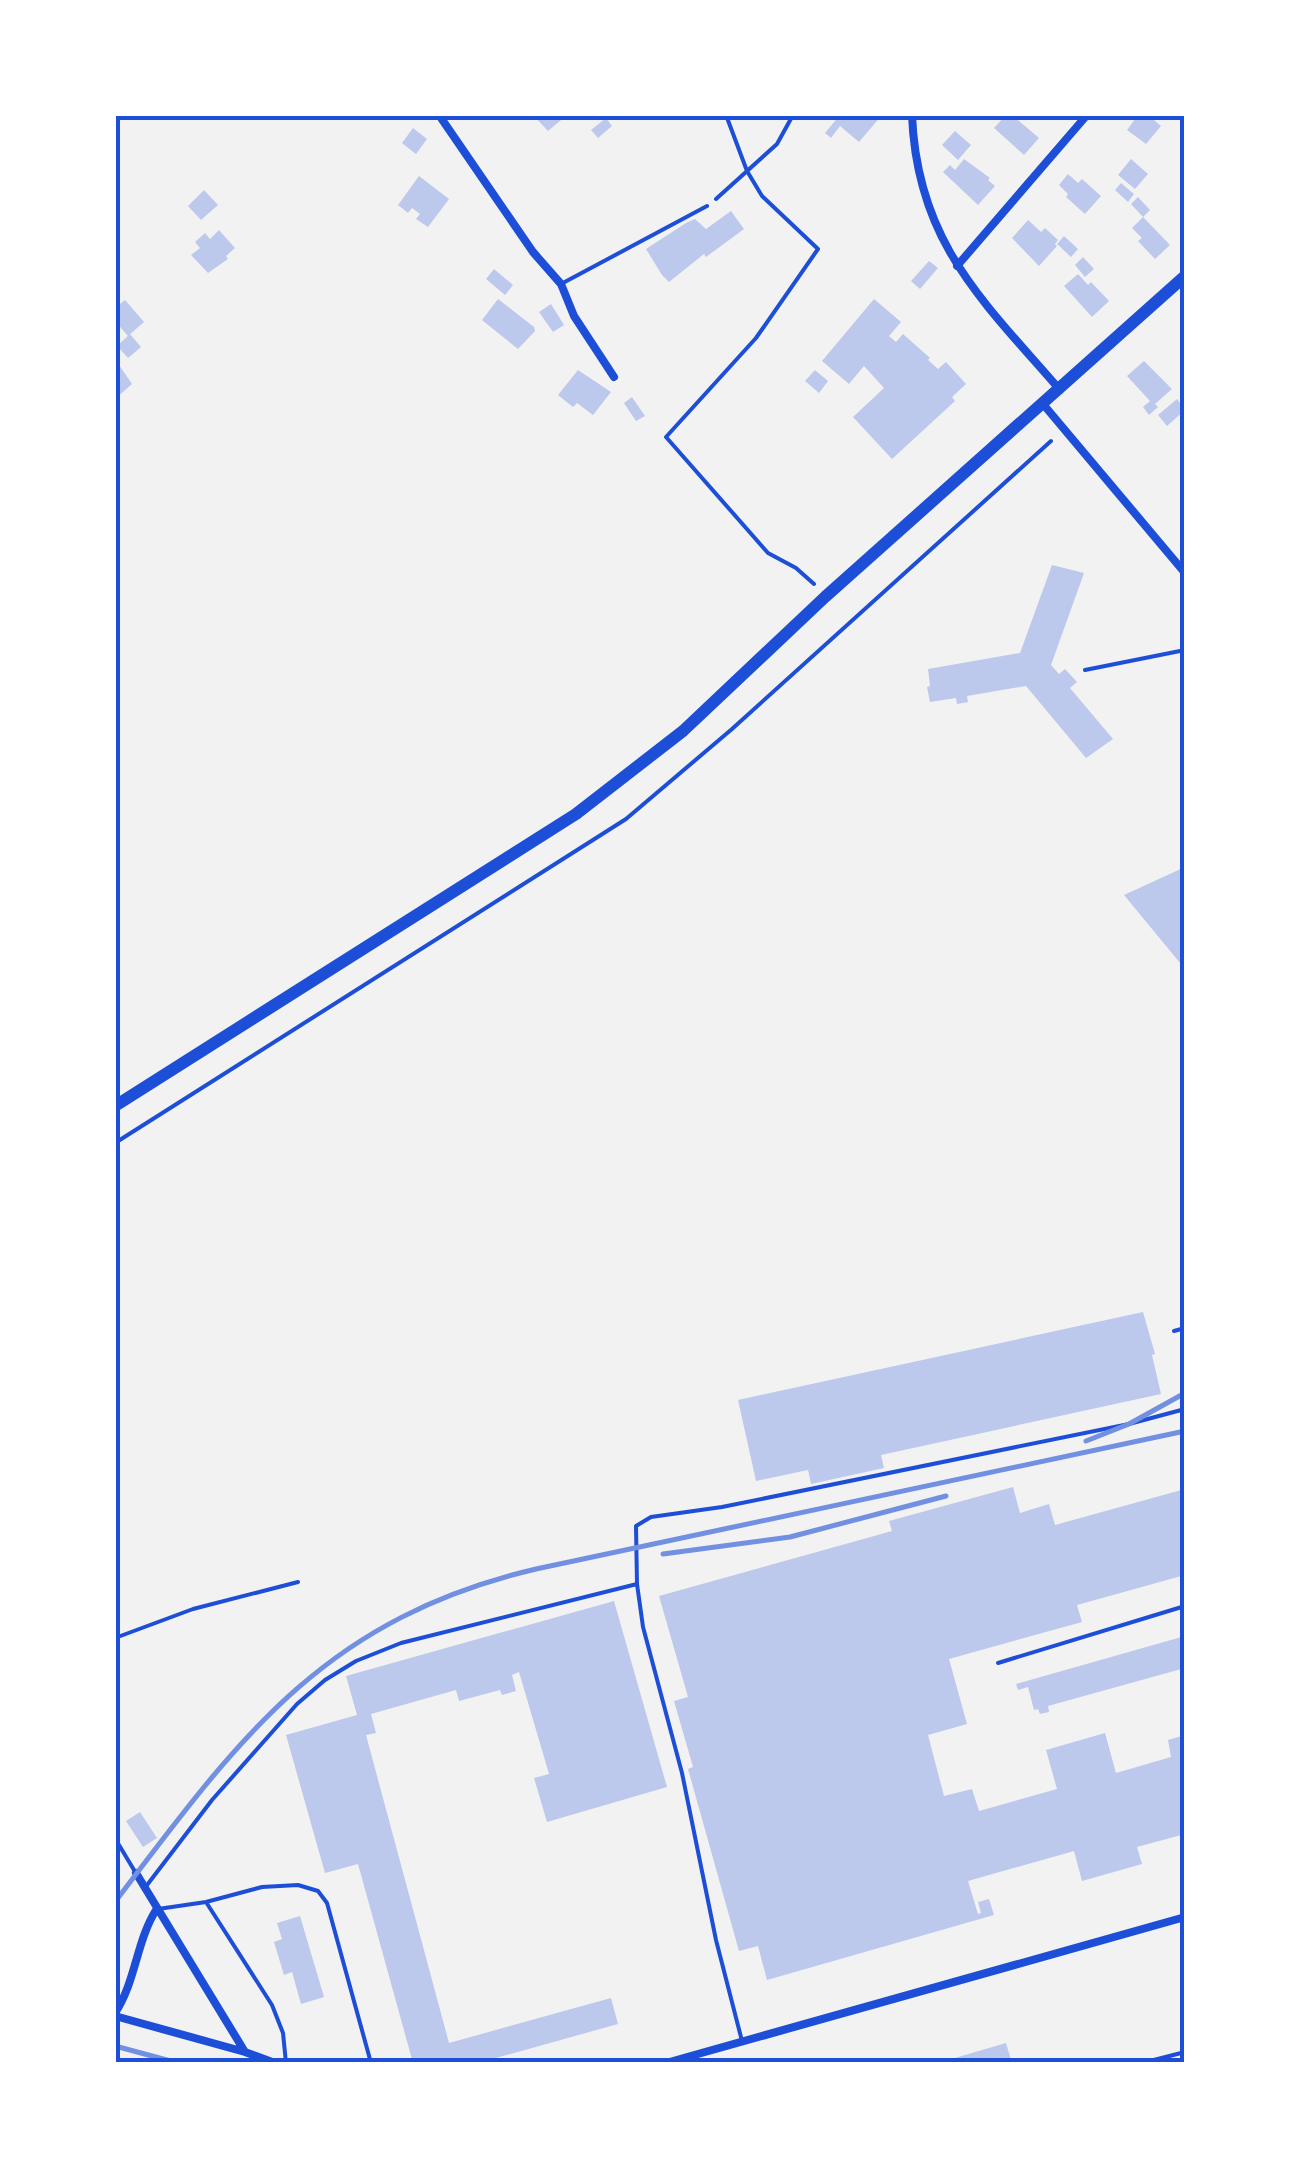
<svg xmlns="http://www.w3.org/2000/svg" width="1300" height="2178" font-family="'Libre Baskerville',serif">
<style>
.building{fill:#bdc9ec}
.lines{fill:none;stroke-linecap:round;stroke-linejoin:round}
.path{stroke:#1d4ed8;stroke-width:4}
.service{stroke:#1d4ed8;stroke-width:4}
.minor{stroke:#1d4ed8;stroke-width:8}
.primary{stroke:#1d4ed8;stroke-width:12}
.rail{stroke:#7290e2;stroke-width:5}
.neatline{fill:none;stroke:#1d4ed8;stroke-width:4}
</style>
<rect width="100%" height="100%" fill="#f2f2f2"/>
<!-- building -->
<path class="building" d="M533,115H567L548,131Z
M840,115H882L859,142L840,126L831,138L825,133Z
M1006,115H1012L1039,138L1024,155L994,128Z
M1138,115H1148L1161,126L1146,144L1127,130Z
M606,118L612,126L598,138L591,130Z
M413,128L427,139L416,154L402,143Z
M955,131L971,145L958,160L942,145Z
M964,159L990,178L988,180L995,186L978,205L943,172L950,165L955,170Z
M1131,159L1148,174L1135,189L1118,175Z
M1068,174L1078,183L1082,179L1101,196L1085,214L1066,197L1068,194L1059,185Z
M419,176L449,199L428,227L416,219L420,214L412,208L408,213L398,205Z
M1121,183L1134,194L1128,202L1115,190Z
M204,190L218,205L201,220L188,206Z
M1138,197L1150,210L1143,217L1131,204Z
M731,211L744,229L706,257L704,254L669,282L662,275L646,249L686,223L695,219L706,229Z
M1143,217L1170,245L1155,259L1138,241L1142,238L1132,228Z
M1028,220L1041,232L1045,228L1058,240L1055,244L1057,246L1039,266L1012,238Z
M219,230L235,248L226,256L228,259L208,273L191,255L200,248L195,242L205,233L210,239Z
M1064,236L1078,249L1071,257L1057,244Z
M1083,257L1094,269L1085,277L1075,265Z
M929,261L938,268L920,289L911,281Z
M494,269L513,285L505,295L486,279Z
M1078,274L1088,285L1091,282L1109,301L1092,317L1064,286Z
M498,299L534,327L535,331L518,349L482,320Z
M874,299L901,322L889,336L896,342L903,334L930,358L928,360L938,369L946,362L966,384L952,397L955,401L892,459L853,417L884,388L864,366L849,384L822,361Z
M125,300L144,322L128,336L115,321V308Z
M551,304L564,325L553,332L539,312Z
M130,334L141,347L128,358L117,346Z
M115,359L132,384L115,399Z
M1144,361L1172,389L1155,404L1158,407L1149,415L1143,407L1150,401L1127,376Z
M578,370L611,392L593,415L577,403L573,407L558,395Z
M815,370L828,381L819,393L805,381Z
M632,397L645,416L636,421L624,403Z
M1177,399L1185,410L1167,426L1158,415Z
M1052,565L1084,573L1051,665L1059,674L1065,669L1077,682L1070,688L1113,739L1086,758L1026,686L967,696L968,702L957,704L956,698L930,702L927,687L930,686L928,669L1020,653Z
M1185,867V969L1124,895Z
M1143,1312L1155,1354L1152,1355L1161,1394L881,1455L884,1468L811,1484L808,1470L756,1481L738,1400Z
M1013,1487L1020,1513L1049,1504L1055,1525L1185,1489V1575L1077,1605L1082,1622L949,1659L967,1724L928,1735L944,1796L972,1789L979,1811L1057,1789L1046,1750L1105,1733L1116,1773L1171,1757L1168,1740L1185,1735V1834L1137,1847L1142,1864L1082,1881L1074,1851L968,1881L978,1914L981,1913L978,1902L989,1899L994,1915L767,1980L758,1946L739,1951L688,1769L693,1767L674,1701L688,1697L659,1596L892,1531L889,1521Z
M614,1601L667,1787L547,1822L534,1778L549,1774L519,1672L512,1675L516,1691L502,1695L500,1690L459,1701L456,1690L371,1714L376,1733L366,1735L449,2043L611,1998L618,2024L478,2063H413L358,1864L325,1873L286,1735L357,1715L346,1676Z
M1185,1636V1668L1048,1706L1049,1712L1040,1714L1038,1709L1034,1710L1028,1687L1018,1690L1016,1684Z
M140,1812L157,1838L143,1847L126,1821Z
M300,1916L324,1997L301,2004L292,1972L284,1975L274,1942L282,1939L277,1923Z
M1006,2043L1012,2063H948V2060Z"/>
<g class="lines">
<!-- path -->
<path class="path" d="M726,115L747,171L762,196L818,249L756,338L666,437L768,553L796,568L814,584
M716,199L777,144L793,115
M115,1143L626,819L732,729L1051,441"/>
<!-- service -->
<path class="service" d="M561,284L707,206
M1085,670L1185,650
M1174,1331L1185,1328
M115,1638L193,1609L298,1582
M998,1663L1185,1606
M116,1840L134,1870
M144,1889L212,1800L297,1704L325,1680L356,1661L401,1643L637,1584
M206,1902L272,2005L283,2033L286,2063
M158,1909L206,1902L262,1887L298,1885L318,1891L327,1903L371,2063
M742,2041L716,1940L682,1773L643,1627L637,1584L636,1526L651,1517L722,1507L1129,1424L1185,1409
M1142,2063L1185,2052"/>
<!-- minor -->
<path class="minor" d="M439,115L533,252L561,284L574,316L614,377
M912,115C917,242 982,300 1060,390
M957,266L1087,115
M1043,404L1185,573
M115,1838L116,1840
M136,1873L245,2052L275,2063
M115,2013C136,1981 136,1942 156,1910
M115,2016L245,2052
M666,2063L1185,1917"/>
<!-- primary -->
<path class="primary" d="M115,1106L576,814L683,731L825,597L1185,276"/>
<!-- rail -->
<path class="rail" d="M1086,1441L1129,1424L1185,1393
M663,1554L790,1537L946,1496
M115,1902C240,1737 324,1619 536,1569L1185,1431
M115,2046L178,2063"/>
</g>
<!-- border -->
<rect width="1300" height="2178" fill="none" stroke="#ffffff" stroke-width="235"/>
<rect x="118" y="118" width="1064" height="1942" class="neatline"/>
</svg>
